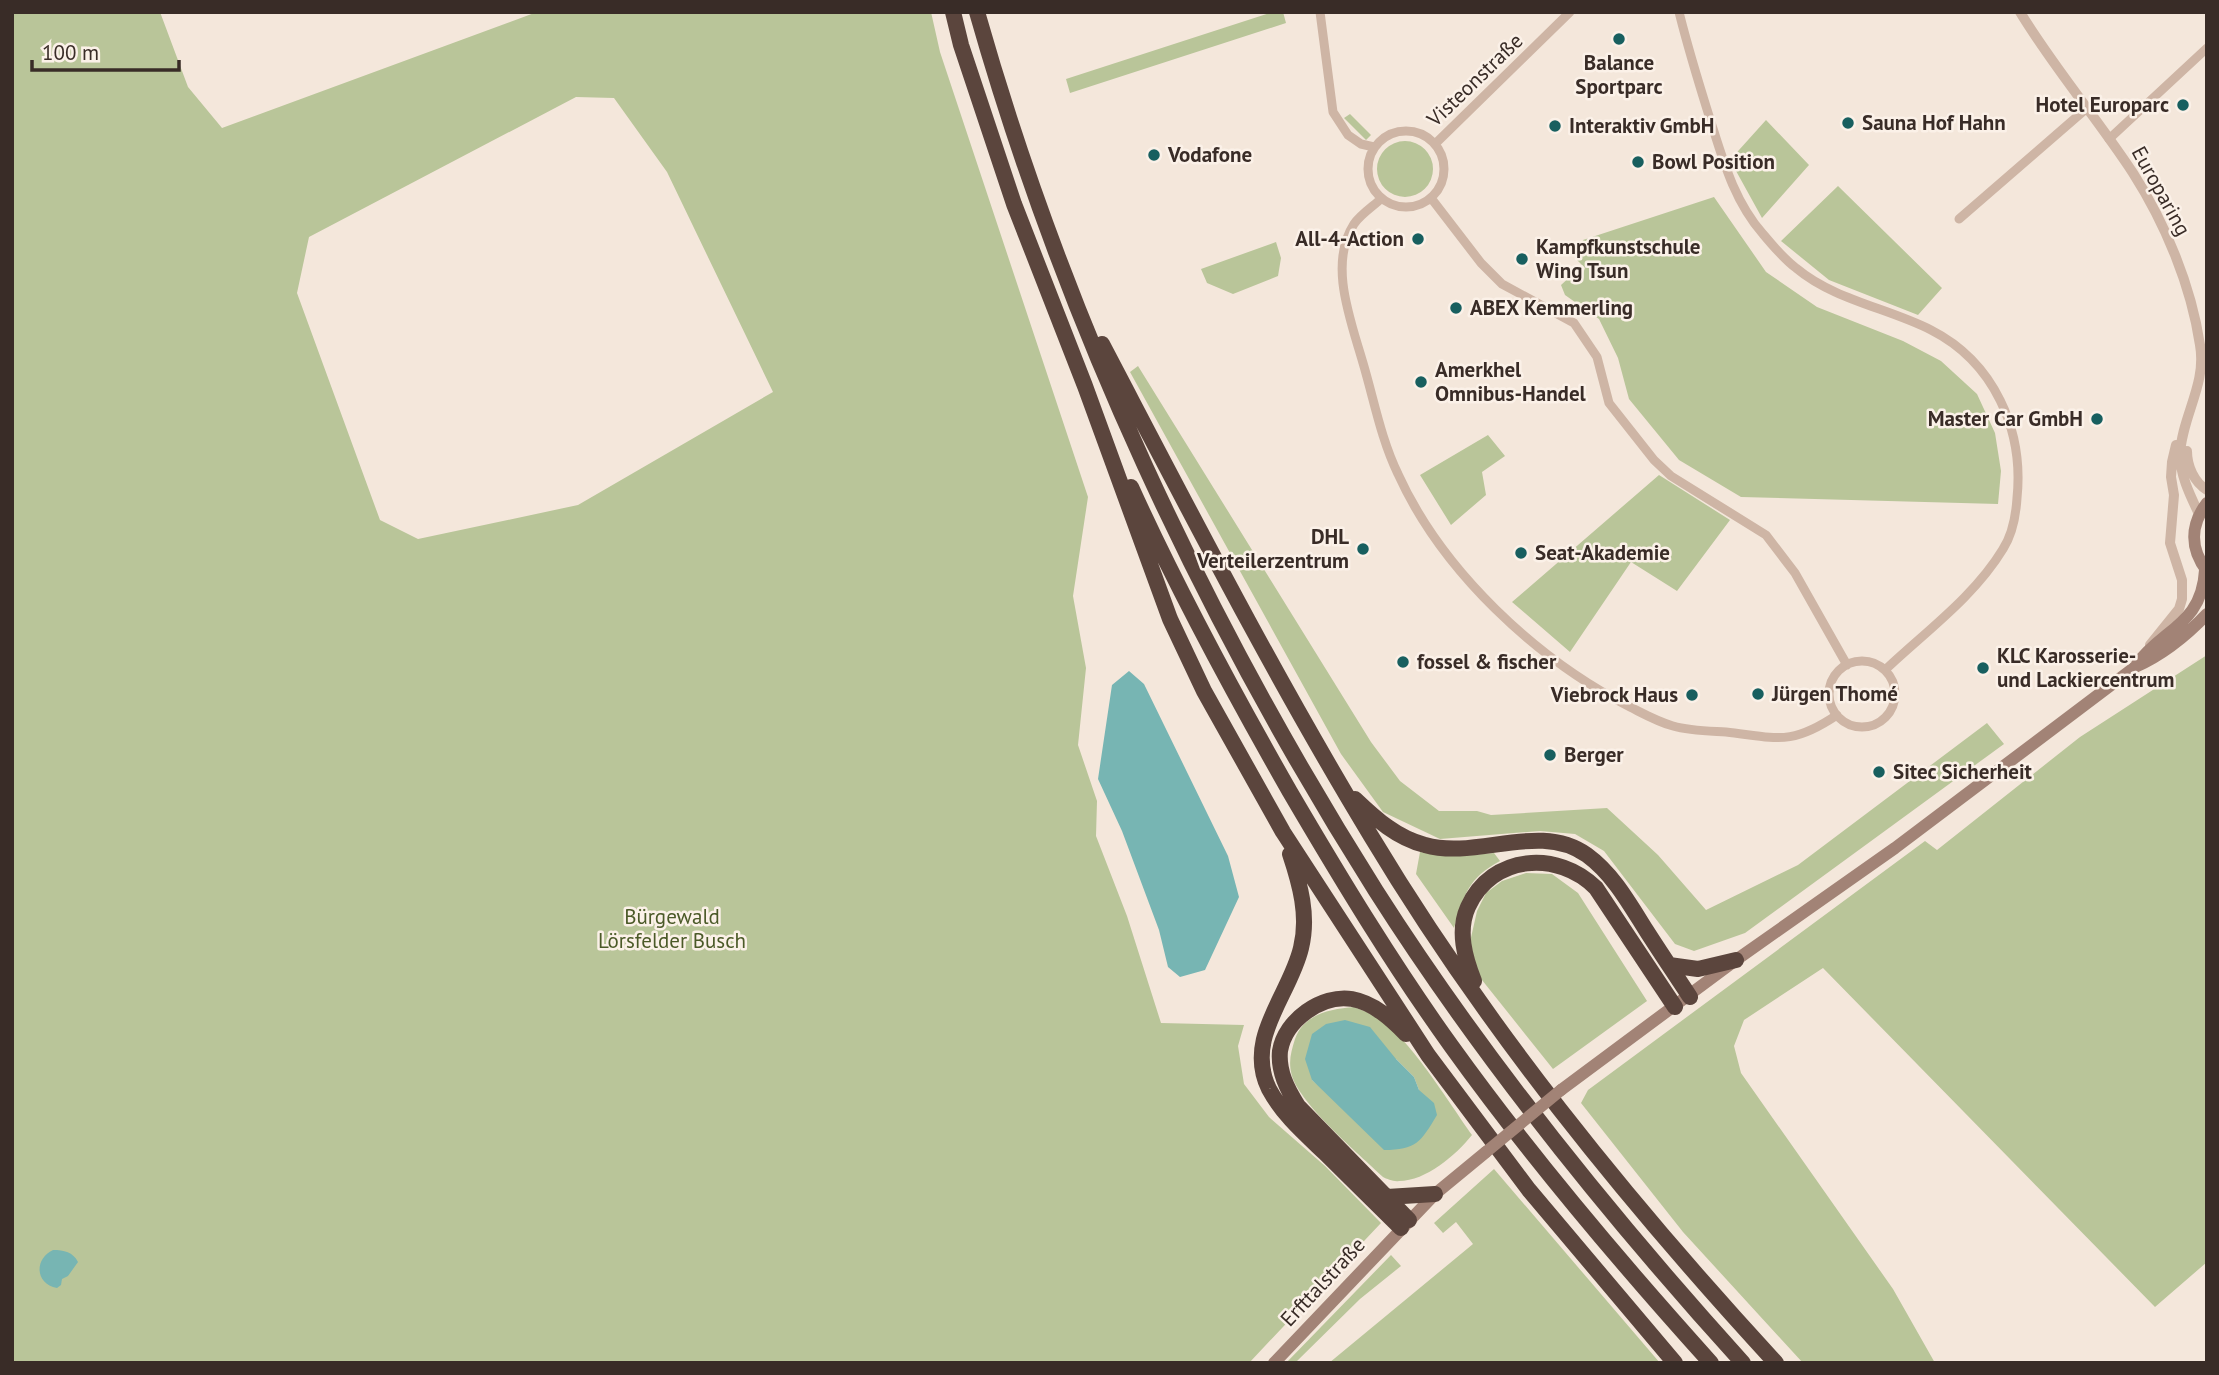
<svg xmlns="http://www.w3.org/2000/svg" width="2219" height="1375" font-family="'PT Sans',sans-serif">
<style>
.green{fill:#b9c599;fill-rule:evenodd}
.water{fill:#77b5b3}
.lines{fill:none;stroke-linecap:round;stroke-linejoin:round}
.minor{stroke:#ceb5a5;stroke-width:9}
.tertiary{stroke:#ceb5a5;stroke-width:10}
.secondary{stroke:#a28376;stroke-width:12}
.motorway{stroke:#5b453d;stroke-width:16}
.secondary-bridge{stroke:#a28376;stroke-width:12}
.poi-dot{fill:#185f5f;stroke:#fbf1e8;stroke-width:2.5}
.labels{text-anchor:middle;stroke-width:5;stroke-linejoin:round;paint-order:stroke}
.poi-label{font-size:21px;font-weight:bold;fill:#392c27;stroke:#fbf1e8;text-anchor:start}
.street-label{font-size:21px;fill:#392c27;stroke:#fbf1e8}
.park-label{font-size:21px;fill:#4b5a28;stroke:#fbf1e8}
</style>
<rect width="100%" height="100%" fill="#f4e7db"/>
<!-- green -->
<path class="green" d="M12,12H160L188,87L222,128L537,12H931L940,52L1088,497L1073,596L1086,668L1078,745L1097,801L1096,836L1127,916L1161,1023L1244,1025L1238,1046L1244,1084L1269,1117L1325,1166L1381,1223L1249,1363H12ZM576,97L614,98L667,172L773,392L578,505L418,539L380,520L297,293L309,237Z
M1273,12H1283L1286,23L1070,93L1066,79Z
M1350,114L1371,135L1366,140L1344,118Z
M1766,120L1809,165L1762,218L1730,160Z
M1377 169a28 28 0 1 1 56 0a28 28 0 1 1-56 0Z
M1838,186L1942,288L1918,315L1829,280L1781,241Z
M1714,197L1766,272L1817,307L1903,341L1941,361L1977,394L1995,433L2001,471L1998,504L1741,497L1679,460L1629,399L1618,358L1599,319L1565,295L1561,285L1572,275L1582,276L1585,268L1577,260L1583,240Z
M1276,242L1281,258L1278,276L1233,294L1207,283L1201,269Z
M1138,366L1371,742L1400,781L1439,811H1477L1491,815L1607,808L1658,855L1706,910L1798,865L1987,723L2004,744L1745,933L1694,951L1675,944L1604,851L1575,834L1540,831L1440,839L1383,812L1341,754L1130,372Z
M1488,435L1505,456L1482,472L1486,495L1451,525L1420,475Z
M1659,475L1730,520L1677,591L1631,562L1570,652L1512,602Z
M2207,655V1262L2155,1307L1823,968L1744,1020L1734,1046L1741,1073L1893,1289L1935,1363H1803L1683,1232L1581,1103L1588,1090L1925,841L1937,850L2080,737Z
M1420,852L1460,856L1494,853L1500,861C1468,878 1464,895 1454,928L1416,874Z
M1526,873L1552,874L1578,893L1647,1001L1553,1069L1478,975L1470,942L1477,911L1486,893L1502,881Z
M1354,1007C1360,1010 1368,1012 1374,1015C1406,1032 1450,1104 1472,1135C1456,1155 1426,1181 1399,1181C1394,1182 1387,1179 1383,1177C1359,1154 1301,1105 1292,1076C1288,1062 1291,1052 1295,1039C1304,1014 1330,1009 1354,1007ZM1396,1059L1414,1077L1419,1090L1337,1102L1312,1080Z
M1494,1169L1660,1363H1329L1473,1244L1456,1222L1443,1233L1434,1223Z
M1391,1255L1401,1266L1360,1299L1295,1363H1286Z"/>
<!-- water -->
<path class="water" d="M1129,671L1144,684L1228,856L1239,897L1205,970L1180,977L1168,967L1159,930L1122,831L1098,779L1112,685Z
M1345,1020L1370,1027L1396,1059L1414,1077L1419,1090L1434,1103L1437,1115C1421,1142 1416,1150 1384,1150L1312,1080L1305,1059L1312,1034L1326,1024Z
M53,1250C64,1250 73,1252 78,1262L68,1276L62,1279L61,1285L57,1288C35,1284 34,1259 53,1250Z"/>
<g class="lines">
<!-- minor -->
<path class="minor" d="M1320,12L1333,112L1348,135L1361,144L1374,147
M1679,12C1688,48 1699,84 1710,119C1723,160 1734,201 1763,234C1773,246 1784,259 1796,268C1834,300 1888,308 1931,330C1994,362 2024,430 2017,498C2016,514 2012,535 2003,549C1974,597 1925,632 1885,670
M1368 169a38 38 0 1 1 76 0a38 38 0 1 1-76 0Z
M2109,139L2207,48
M1435,144L1570,12
M1431,198L1481,263L1502,284L1574,323L1597,357L1609,403L1654,460L1671,476L1766,535L1795,573L1847,665
M1381,199C1372,207 1360,215 1354,224C1328,264 1351,321 1363,363C1374,400 1381,439 1398,474C1442,571 1536,659 1630,707C1644,714 1658,722 1673,726C1690,731 1709,731 1726,732C1777,738 1791,746 1837,715
M1959,219L2087,108
M1829 694a33 33 0 1 1 66 0a33 33 0 1 1-66 0Z"/>
<!-- tertiary -->
<path class="tertiary" d="M2020,12C2054,68 2097,118 2133,173C2165,223 2191,285 2200,345C2207,384 2182,416 2180,454C2180,475 2190,495 2199,514
M2187,451C2187,466 2194,482 2207,490
M2150,645L2179,609L2182,599V580L2170,543L2174,495L2171,477L2172,462L2176,445"/>
<!-- secondary -->
<path class="secondary" d="M2207,503C2190,525 2190,549 2207,571
M2137,664C2162,629 2202,625 2205,570
M1561,1090L1736,960L1895,848L2135,667C2162,655 2186,636 2207,614
M1274,1363L1435,1194L1486,1152"/>
<!-- motorway -->
<path class="motorway" d="M953,12L961,45L1014,204L1085,386L1170,619L1204,691L1283,832L1428,1055L1529,1190L1675,1363
M977,12C1065,322 1204,619 1376,891C1483,1059 1609,1215 1743,1363
M1102,344C1189,510 1274,676 1371,836C1485,1026 1626,1200 1776,1363
M1131,487C1178,591 1233,692 1290,792C1341,879 1393,965 1452,1047C1531,1157 1620,1262 1711,1363
M1355,799C1376,819 1397,838 1425,845C1478,860 1539,821 1587,855C1613,874 1629,903 1646,930C1660,952 1675,974 1690,997
M1290,854C1300,884 1309,916 1301,948C1290,995 1244,1038 1269,1089C1283,1115 1304,1133 1325,1153C1350,1178 1376,1203 1401,1228
M1669,965L1698,969L1736,960
M1474,981C1465,958 1457,931 1468,907C1492,854 1558,850 1596,888L1675,1007
M1406,1034C1391,1019 1374,1003 1352,999C1322,994 1285,1020 1280,1051C1278,1071 1287,1089 1298,1106L1409,1220
M1387,1197L1435,1194"/>
<!-- secondary-bridge -->
<path class="secondary-bridge" d="M1486,1152L1561,1090"/>
</g>
<!-- markers -->
<g class="poi-dot">
<circle cx="1619" cy="39" r="7"/>
<circle cx="2183" cy="105" r="7"/>
<circle cx="1848" cy="123" r="7"/>
<circle cx="1555" cy="126" r="7"/>
<circle cx="1154" cy="155" r="7"/>
<circle cx="1638" cy="162" r="7"/>
<circle cx="1418" cy="239" r="7"/>
<circle cx="1522" cy="259" r="7"/>
<circle cx="1456" cy="308" r="7"/>
<circle cx="1421" cy="382" r="7"/>
<circle cx="2097" cy="419" r="7"/>
<circle cx="1363" cy="549" r="7"/>
<circle cx="1521" cy="553" r="7"/>
<circle cx="1403" cy="662" r="7"/>
<circle cx="1983" cy="668" r="7"/>
<circle cx="1758" cy="694" r="7"/>
<circle cx="1692" cy="695" r="7"/>
<circle cx="1550" cy="755" r="7"/>
<circle cx="1879" cy="772" r="7"/>
</g>
<g class="labels">
<!-- poi labels -->
<g class="poi-label">
<text x="1619" y="70" text-anchor="middle">Balance<tspan x="1619" dy="24">Sportparc</tspan></text>
<text x="2169" y="112" text-anchor="end">Hotel Europarc</text>
<text x="1862" y="130">Sauna Hof Hahn</text>
<text x="1569" y="133">Interaktiv GmbH</text>
<text x="1168" y="162">Vodafone</text>
<text x="1652" y="169">Bowl Position</text>
<text x="1404" y="246" text-anchor="end">All-4-Action</text>
<text x="1536" y="254">Kampfkunstschule<tspan x="1536" dy="24">Wing Tsun</tspan></text>
<text x="1470" y="315">ABEX Kemmerling</text>
<text x="1435" y="377">Amerkhel<tspan x="1435" dy="24">Omnibus-Handel</tspan></text>
<text x="2083" y="426" text-anchor="end">Master Car GmbH</text>
<text x="1349" y="544" text-anchor="end">DHL<tspan x="1349" dy="24">Verteilerzentrum</tspan></text>
<text x="1535" y="560">Seat-Akademie</text>
<text x="1997" y="663">KLC Karosserie-<tspan x="1997" dy="24">und Lackiercentrum</tspan></text>
<text x="1417" y="669">fossel &amp; fischer</text>
<text x="1772" y="701">Jürgen Thomé</text>
<text x="1678" y="702" text-anchor="end">Viebrock Haus</text>
<text x="1564" y="762">Berger</text>
<text x="1893" y="779">Sitec Sicherheit</text>
</g>
<!-- street labels -->
<g class="street-label">
<text transform="translate(1475 80) rotate(-44)" y="7">Visteonstraße</text>
<text transform="translate(2161 191) rotate(61)" y="7">Europaring</text>
<text transform="translate(1323 1282) rotate(-47)" y="7">Erfttalstraße</text>
</g>
<!-- park labels -->
<g class="park-label">
<text x="672" y="924">Bürgewald<tspan x="672" dy="24">Lörsfelder Busch</tspan></text>
</g>
</g>
<!-- border -->
<rect width="2219" height="1375" fill="none" stroke="#392c27" stroke-width="28"/>
<!-- scale -->
<path d="M32 60v10h147v-10" fill="none" stroke="#392c27" stroke-width="3.5"/>
<text x="42" y="60" font-size="21" fill="#392c27" stroke="#fbf1e8" stroke-width="5" paint-order="stroke">100 m</text>
</svg>
